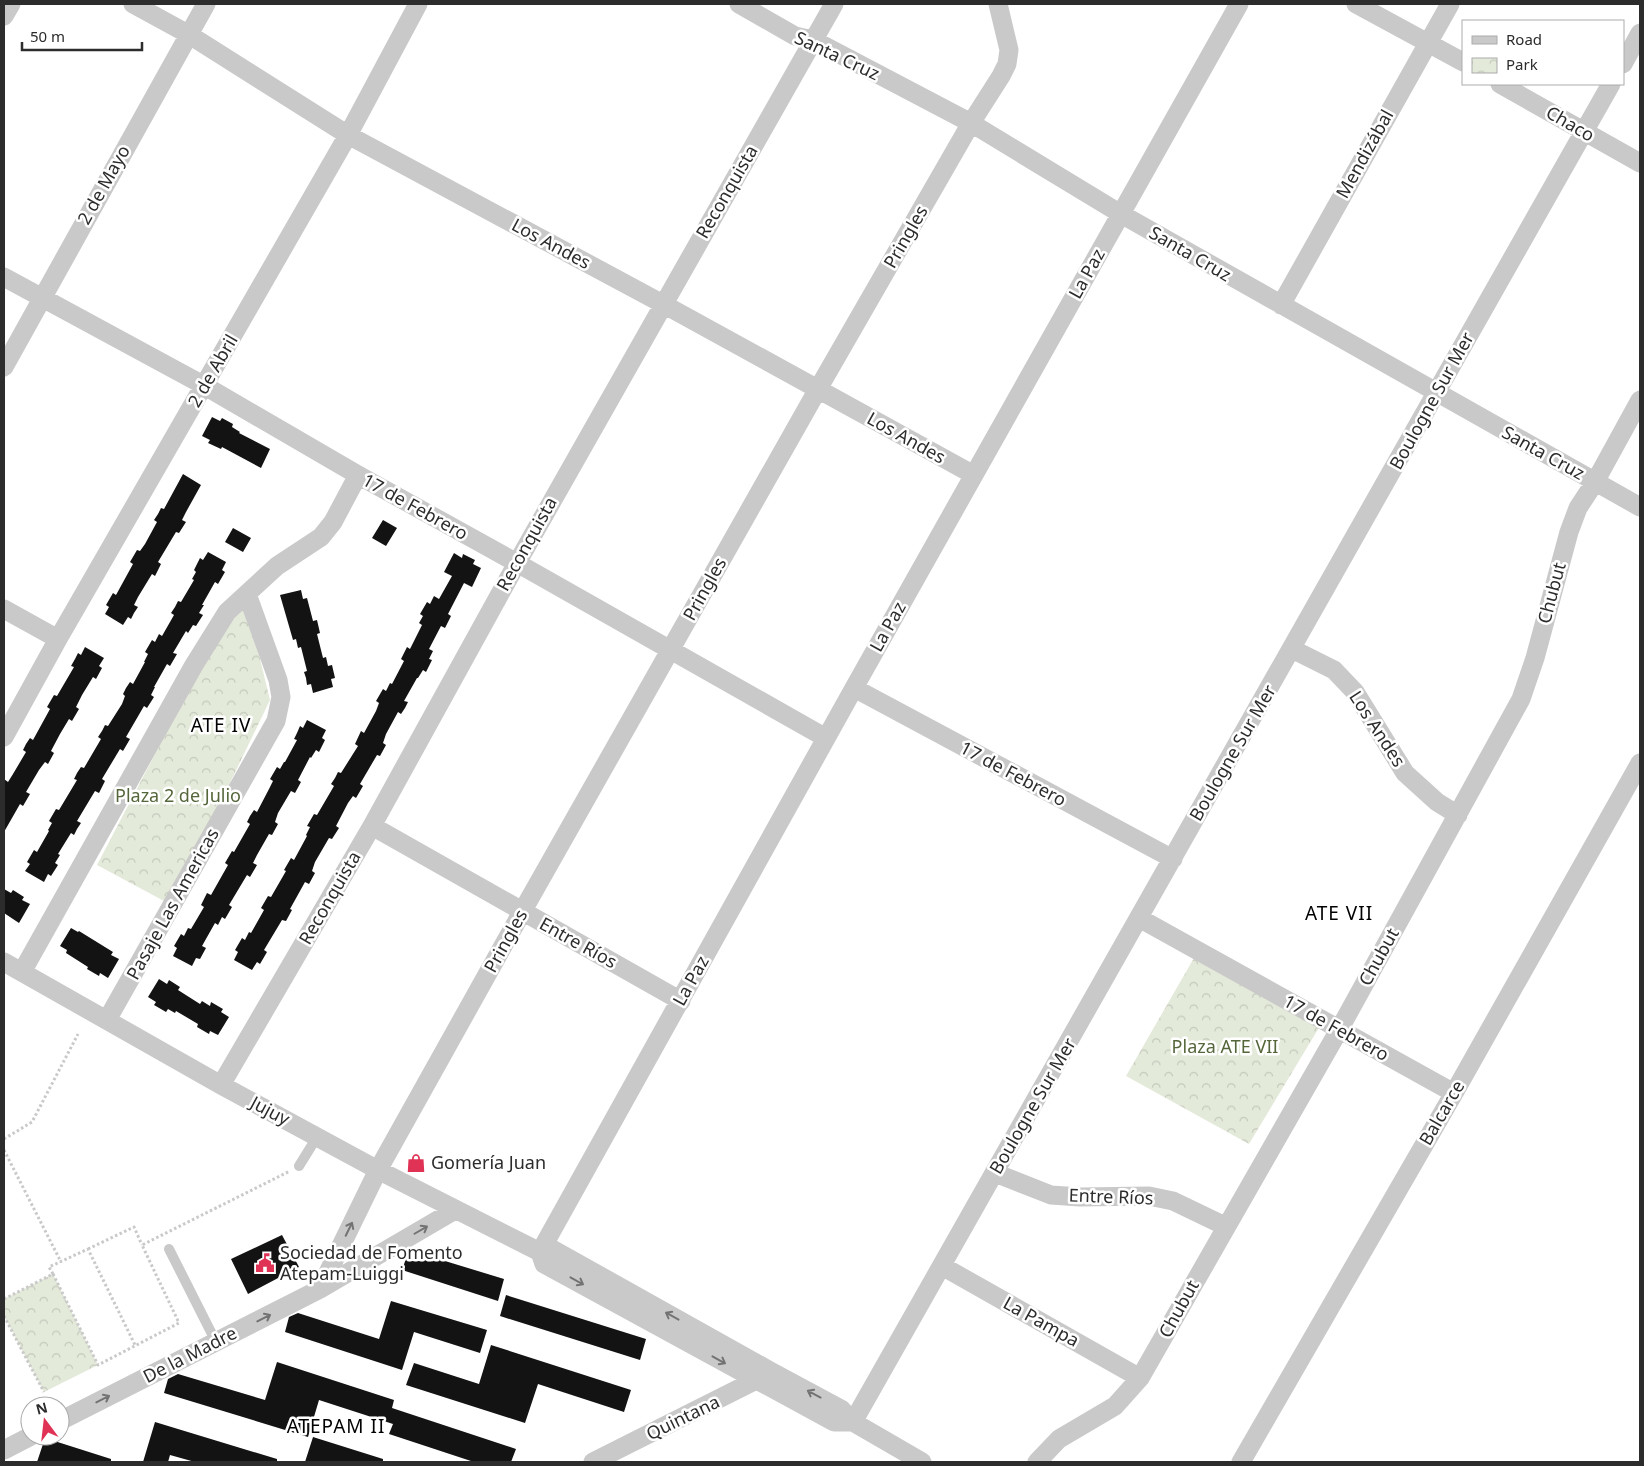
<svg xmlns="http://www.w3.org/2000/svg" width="1644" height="1466" font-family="'Noto Sans',sans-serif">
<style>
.park{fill:url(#park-crowns)}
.building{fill:#131313}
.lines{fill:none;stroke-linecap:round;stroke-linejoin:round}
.path{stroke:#c9c9c9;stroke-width:3;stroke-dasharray:2.5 2.5;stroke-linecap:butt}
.service{stroke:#c9c9c9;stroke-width:10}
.minor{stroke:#c9c9c9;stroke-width:19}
.oneway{stroke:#737373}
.labels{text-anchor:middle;stroke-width:5;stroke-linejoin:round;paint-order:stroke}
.street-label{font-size:18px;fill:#2c2c2c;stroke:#fff}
.park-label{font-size:18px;fill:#55663b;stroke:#fff}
.poi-label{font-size:18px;fill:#2c2c2c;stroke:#fff;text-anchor:start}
.neighbourhood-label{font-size:19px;letter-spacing:1px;fill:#000;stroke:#fff}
</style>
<defs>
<pattern id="park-crowns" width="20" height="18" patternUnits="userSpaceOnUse" patternTransform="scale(1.25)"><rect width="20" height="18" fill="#e4eada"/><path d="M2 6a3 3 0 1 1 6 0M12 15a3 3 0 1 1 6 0" fill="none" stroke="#c4c9bb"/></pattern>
</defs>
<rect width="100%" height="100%" fill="#fff"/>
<!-- park -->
<path class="park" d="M243,606L254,634L270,700L214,816L164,901L97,865L178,710L226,623Z
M1198,951L1323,1021L1249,1144L1126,1076Z
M53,1274L98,1365L44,1392L4,1316V1299Z"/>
<!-- building -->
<path class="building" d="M212,417L220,421L222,418L233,424L232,427L240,432L239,433L270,449L261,468L222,447L221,449L208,443L210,440L202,436Z
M183,474L201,485L186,512L182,520L186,522L179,533L176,532L158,562L161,564L155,576L152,574L138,597L134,605L138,607L134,613L131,619L128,617L123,625L105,614L109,607L106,605L113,593L116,595L133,564L130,562L137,550L140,551L145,544L157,522L154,520L158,514L161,508L164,509Z
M383,520L397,528L386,546L372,538Z
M233,528L251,538L243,552L225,542Z
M208,552L226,562L222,570L225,572L218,584L215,582L202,605H204L199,613L203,615L196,626L193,625L188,633L186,631L173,653L177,654L170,666L167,664L154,687H155L151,695L154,697L147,708L144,706L126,737L130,739L123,751L120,749L102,779L105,781L99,793L95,791L77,821L81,823L77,829L74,835L71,833L58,854L60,855L55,863L58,865L51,876L48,874L44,882L25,871L30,864L27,862L34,850L37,852L49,831L48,830L52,823L49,821L56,809L59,810L77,780L74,779L77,773L81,767L84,768L101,739L98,737L102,731L105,725L108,726L122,704L125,696L123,694L126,688L130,682L133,684L145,662H144L148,654L145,652L152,640L155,642L159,634L162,636L174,615L171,613L175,607L178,601L181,602L194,580L192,579L196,572L194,570L200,558L203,560Z
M454,553L462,558L463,554L475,560L473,564L481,568L472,587L464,583L448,614L451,616L445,628L441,626L429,649L433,651L429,659L432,660L426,672L423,670L418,678H417L404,701L408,702L405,708L401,714L398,712L386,734L383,743L386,745L380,756L377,755L360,784L363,786L356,798L353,796L348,803L336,826L339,828L332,839L329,838L315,862L312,871L315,873L309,884L305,882L290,909L292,910L286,921L282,920L264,950L267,952L260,964L257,962L252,970L234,960L238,952L235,950L242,938L245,940L249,932L251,933L264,910L261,908L268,896L271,897L286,871L284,870L291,858L294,860L307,836L306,835L310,827L307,826L314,814L317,815L334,786L331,784L335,778L338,772L341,773L358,746L355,744L361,731L364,733L376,711L379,703L376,701L383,689L386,691L390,683L392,684L404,661L401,659L407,647L410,649L422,625L419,623L423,616L420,614L427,602L430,604L434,596L439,599L452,576L444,572Z
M301,590L303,599L307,598L313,621L317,620L320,633L317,634L323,658L326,657L328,666L332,665L335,678L331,679L333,687L313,693L311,684L307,685L306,678L304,672L307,671L301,647L298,648L296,639L293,640L280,595Z
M85,647L104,658L99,666L102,668L96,679L93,677L82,695L76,707L79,709L72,721L69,719L60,734L51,751L54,753L48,764L45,762L39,770L26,792L30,794L23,806L20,804L4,832V779L8,782L13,774L26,752L23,750L26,744L30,738L33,740L50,709L47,707L54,695L57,696L74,667L71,666L75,659L78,653L81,655Z
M307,720L326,730L322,738L325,740L319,752L316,750L311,758L310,757L298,780L301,782L295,793L291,791L278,813L275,822L278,824L272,835L269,834L257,855L253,863L257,865L250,877L247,875L229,905L232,907L225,919L222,917L218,925L215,923L202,946L206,948L200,959L196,958L192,966L173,956L177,948L174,946L181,934L184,936L188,928L191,929L204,907L201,905L207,893L211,895L228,865L225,863L232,851L234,852L250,824L247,822L250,816L254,810L257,812L269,789L273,781L270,779L277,767L280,769L284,762H285L297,740L294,739L297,733L300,726L303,728Z
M4,889L11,893L13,890L24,897L22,900L30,904L19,923L4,913Z
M71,928L78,932L79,931L113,952L111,955L119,959L108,978L100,973L99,976L87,969L88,967L66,953L67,950L60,946Z
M159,979L167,984L169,980L180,987L178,990L200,1004L202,1001L210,1006L211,1002L223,1009L221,1012L229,1017L218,1035L210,1031L209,1034L197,1027L198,1024L176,1011L175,1013L168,1009L166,1012L154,1005L156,1002L148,997Z
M282,1235L299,1267L248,1294L231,1259Z
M409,1250L504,1279L498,1301L402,1270Z
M506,1295L646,1339L640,1360L500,1316Z
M391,1301L487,1330L480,1353L414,1332L402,1370L285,1332L289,1317L298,1313L379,1339Z
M491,1345L631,1390L624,1412L538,1384L525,1423L406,1385L414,1363L479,1384Z
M277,1362L394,1400L392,1408L516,1449L511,1462H474L389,1434L393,1424L319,1400L308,1437L164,1393L168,1379L178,1374L265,1400Z
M155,1422L277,1459V1462H195L170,1455L168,1462H143Z
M313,1437L383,1459V1462H305Z
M45,1438L111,1459V1462H37Z"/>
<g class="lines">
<!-- path -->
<path class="path" d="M4,1139L32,1122L78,1034
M4,1150L61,1262
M88,1249L134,1227L142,1245
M53,1274L49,1267L88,1249L135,1345
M4,1299L53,1274L98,1365L179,1323L142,1245L290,1171
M4,1316L44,1392"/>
<!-- service -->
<path class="service" d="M299,1166L317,1137
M169,1249L216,1342"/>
<!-- minor -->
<path class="minor" d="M133,4L188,34L348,135L663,304L974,475
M739,4L795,36L813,40L971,123L1121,214L1640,507
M1356,4L1463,62
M4,16L11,4
M1623,64L1640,33
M1500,84L1640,163
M4,277L205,386L358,475L517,563L826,738
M1281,305L1450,4
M4,367L206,4
M4,609L58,639
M1292,649L1334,670L1355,692L1405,773L1437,802L1458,815
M854,688L1173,859
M4,737L58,639L348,135L418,4
M372,826L681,1001
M1139,918L1454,1093
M4,962L221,1085L378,1170L540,1252
M22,972L194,665L227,612L277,566L321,537L333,522L358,475
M107,1020L276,721L281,697L278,680L247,594
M221,1085L372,826L517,563L834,4
M995,1173L1051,1195L1080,1197L1149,1196L1173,1201L1225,1226
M540,1252L854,688L1239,4
M540,1252L552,1249L772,1372L841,1409L853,1422L922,1462
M540,1252L544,1264L834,1422H853
M942,1266L1140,1378
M320,1289L378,1170L522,912L818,389L971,123L1001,76L1007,64L1009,50L998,4
M60,1421L320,1289L455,1210
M853,1422L1611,84
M4,1450L31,1436
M593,1462L764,1376
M1037,1462L1059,1439L1115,1406L1140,1378L1339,1030L1521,699L1535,658L1569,532L1578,508L1595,482L1640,400
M1241,1462L1454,1093L1640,763"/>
</g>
<!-- one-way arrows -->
<defs><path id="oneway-shaft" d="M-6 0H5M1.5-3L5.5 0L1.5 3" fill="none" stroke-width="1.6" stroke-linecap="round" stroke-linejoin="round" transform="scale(1.25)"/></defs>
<g class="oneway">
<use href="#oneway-shaft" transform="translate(349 1229) rotate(-64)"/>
<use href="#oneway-shaft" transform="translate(421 1230) rotate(-30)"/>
<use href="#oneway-shaft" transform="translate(577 1281) rotate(29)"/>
<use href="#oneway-shaft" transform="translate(672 1316) rotate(-151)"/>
<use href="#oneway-shaft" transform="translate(264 1318) rotate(-27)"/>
<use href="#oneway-shaft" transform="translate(719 1360) rotate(29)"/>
<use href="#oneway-shaft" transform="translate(814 1394) rotate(-152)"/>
<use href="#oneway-shaft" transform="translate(103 1399) rotate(-27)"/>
</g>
<!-- icons -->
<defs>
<g id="shop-bare" transform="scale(1.5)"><path d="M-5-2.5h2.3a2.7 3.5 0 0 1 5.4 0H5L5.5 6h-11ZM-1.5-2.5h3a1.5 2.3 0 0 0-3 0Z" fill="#df3254" stroke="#fff" stroke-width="2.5" paint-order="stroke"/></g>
<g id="civic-bare" transform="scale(1.5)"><path d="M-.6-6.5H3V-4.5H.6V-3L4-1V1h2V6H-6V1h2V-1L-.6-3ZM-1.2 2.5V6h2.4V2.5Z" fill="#df3254" stroke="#fff" stroke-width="2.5" paint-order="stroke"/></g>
</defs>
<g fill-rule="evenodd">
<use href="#shop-bare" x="416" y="1163"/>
<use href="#civic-bare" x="265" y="1263"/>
</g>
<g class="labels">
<!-- street labels -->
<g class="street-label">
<text transform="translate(837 56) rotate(25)" y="6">Santa Cruz</text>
<text transform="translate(1570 124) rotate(30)" y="6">Chaco</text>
<text transform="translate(1365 154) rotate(-61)" y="6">Mendizábal</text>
<text transform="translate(104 185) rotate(-61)" y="6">2 de Mayo</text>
<text transform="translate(727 192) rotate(-60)" y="6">Reconquista</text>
<text transform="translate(906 237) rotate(-60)" y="6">Pringles</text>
<text transform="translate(551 244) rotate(28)" y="6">Los Andes</text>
<text transform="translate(1190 254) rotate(30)" y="6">Santa Cruz</text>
<text transform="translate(1087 274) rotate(-61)" y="6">La Paz</text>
<text transform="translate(213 371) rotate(-60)" y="6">2 de Abril</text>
<text transform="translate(1432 401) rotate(-61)" y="6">Boulogne Sur Mer</text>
<text transform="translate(906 438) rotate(29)" y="6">Los Andes</text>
<text transform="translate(1543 453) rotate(29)" y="6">Santa Cruz</text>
<text transform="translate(415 507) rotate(29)" y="6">17 de Febrero</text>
<text transform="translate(527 544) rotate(-61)" y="6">Reconquista</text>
<text transform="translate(705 589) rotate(-61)" y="6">Pringles</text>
<text transform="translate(1552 593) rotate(-75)" y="6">Chubut</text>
<text transform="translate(888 627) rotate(-61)" y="6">La Paz</text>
<text transform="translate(1377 729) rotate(57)" y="6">Los Andes</text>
<text transform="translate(1233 753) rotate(-60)" y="6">Boulogne Sur Mer</text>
<text transform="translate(1013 774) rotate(28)" y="6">17 de Febrero</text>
<text transform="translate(330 898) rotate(-60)" y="6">Reconquista</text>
<text transform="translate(173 904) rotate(-61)" y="6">Pasaje Las Americas</text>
<text transform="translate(506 941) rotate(-61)" y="6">Pringles</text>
<text transform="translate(578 943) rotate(29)" y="6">Entre Ríos</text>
<text transform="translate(1379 957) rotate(-61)" y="6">Chubut</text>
<text transform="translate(691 981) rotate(-61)" y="6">La Paz</text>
<text transform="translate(1336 1028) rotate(29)" y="6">17 de Febrero</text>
<text transform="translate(1033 1106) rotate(-60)" y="6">Boulogne Sur Mer</text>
<text transform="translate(270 1111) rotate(28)" y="6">Jujuy</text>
<text transform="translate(1442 1113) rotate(-60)" y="6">Balcarce</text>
<text transform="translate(1111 1197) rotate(2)" y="6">Entre Ríos</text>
<text transform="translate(1179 1309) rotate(-61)" y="6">Chubut</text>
<text transform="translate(1041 1322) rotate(29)" y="6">La Pampa</text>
<text transform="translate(190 1355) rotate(-27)" y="6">De la Madre</text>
<text transform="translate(683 1418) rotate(-26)" y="6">Quintana</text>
</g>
<!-- park labels -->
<g class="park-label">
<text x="178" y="802">Plaza 2 de Julio</text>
<text x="1225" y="1053">Plaza ATE VII</text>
</g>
<!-- poi labels -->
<g class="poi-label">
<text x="431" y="1169">Gomería Juan</text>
<text x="280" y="1259">Sociedad de Fomento<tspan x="280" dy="21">Atepam-Luiggi</tspan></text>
</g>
<!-- neighbourhood labels -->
<g class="neighbourhood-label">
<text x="221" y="732">ATE IV</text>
<text x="1339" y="920">ATE VII</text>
<text x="336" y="1433">ATEPAM II</text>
</g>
</g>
<!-- border -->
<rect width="1644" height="1466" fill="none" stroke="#2c2c2c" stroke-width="10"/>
<!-- legend -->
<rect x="1462" y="20" width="162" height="65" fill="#ffffff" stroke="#ababab"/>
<rect x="1472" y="36" width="25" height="8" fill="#c9c9c9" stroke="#ababab"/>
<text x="1506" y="45" font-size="15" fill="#2c2c2c">Road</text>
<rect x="1472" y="58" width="25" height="15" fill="url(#park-crowns)" stroke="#ababab"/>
<text x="1506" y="70" font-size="15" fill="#2c2c2c">Park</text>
<!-- north arrow -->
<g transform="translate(45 1421) rotate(345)"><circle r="24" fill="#ffffff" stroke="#ababab"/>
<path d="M0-4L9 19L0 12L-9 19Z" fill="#df3254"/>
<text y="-8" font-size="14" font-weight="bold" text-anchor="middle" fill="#2c2c2c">N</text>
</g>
<!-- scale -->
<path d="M22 42v8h120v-8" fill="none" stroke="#2c2c2c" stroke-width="2.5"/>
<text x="30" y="42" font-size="15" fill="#2c2c2c" stroke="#ffffff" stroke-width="4" paint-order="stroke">50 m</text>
</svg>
